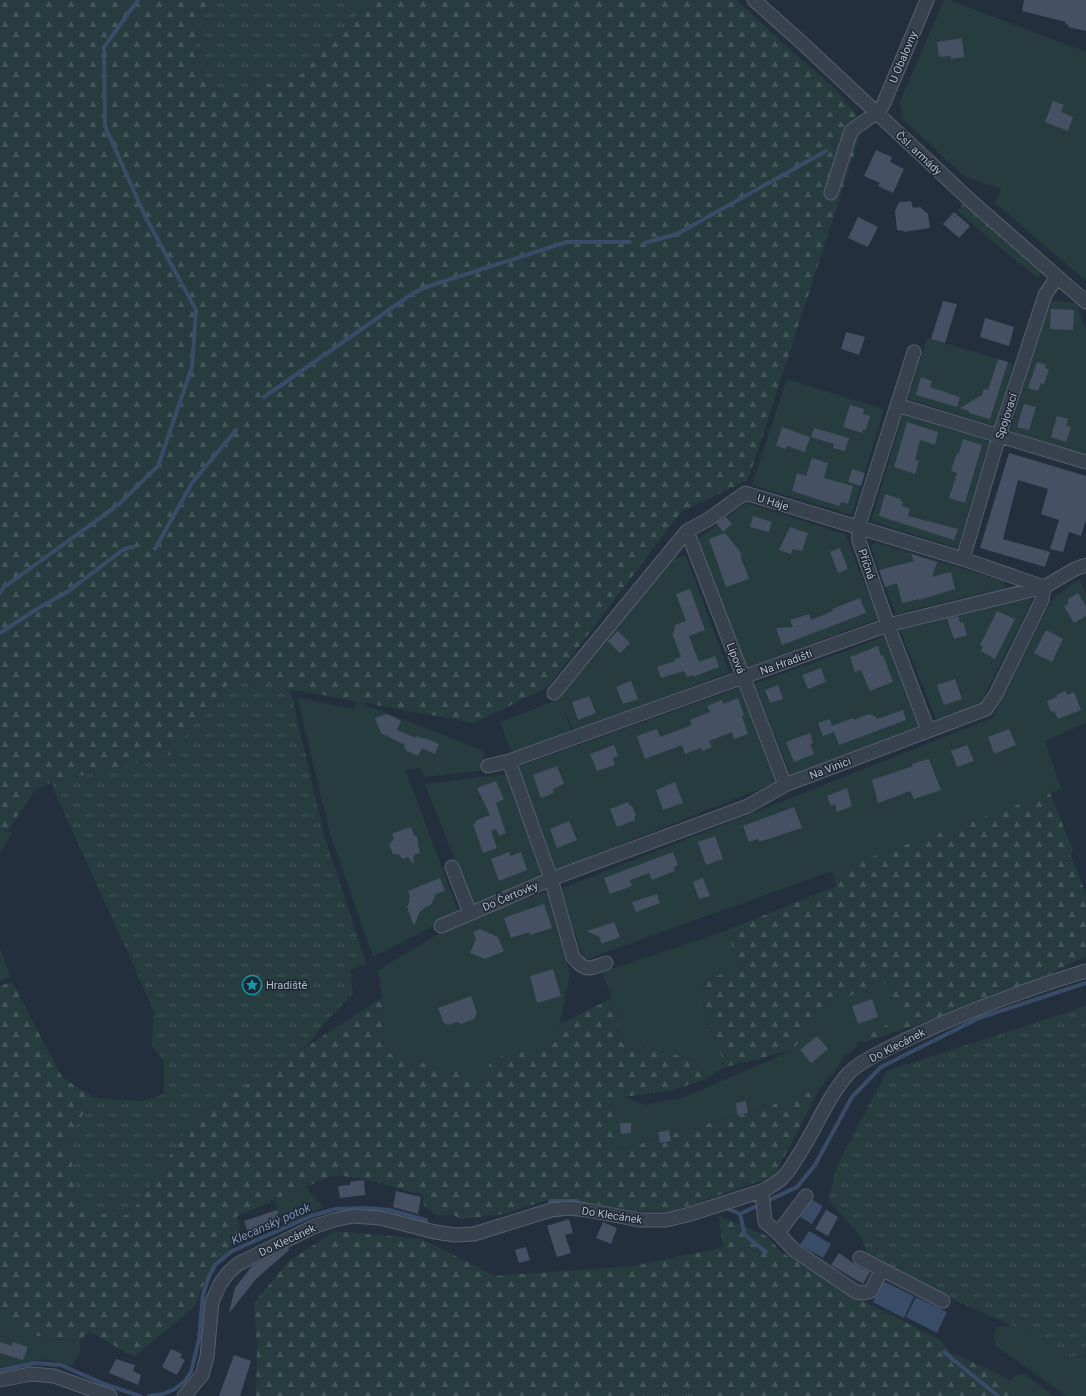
<svg xmlns="http://www.w3.org/2000/svg" width="1086" height="1396" font-family="Roboto,sans-serif">
<style>
.grass{fill:url(#grass-tufts)}
.forest{fill:url(#forest-firs)}
.green{fill:#263c3f}
.water{fill:#394c67}
.lines{fill:none;stroke-linecap:round;stroke-linejoin:round}
.stream{stroke:#394c67;stroke-width:4}
.building{fill:#455162}
.minor-casing{stroke:#565f6c;stroke-width:15}
.minor{stroke:#38414e;stroke-width:13}
.labels{text-anchor:middle;stroke-width:3;stroke-linejoin:round;paint-order:stroke}
.street-label{font-size:11px;fill:#b4bcc9;stroke:#1d2633}
.poi-label{font-size:11px;fill:#b4bcc9;stroke:#1d2633;text-anchor:start}
.water-label{font-size:12px;font-style:italic;fill:#7c92b1;stroke:#1d2633}
</style>
<defs>
<pattern id="grass-tufts" width="24" height="20" patternUnits="userSpaceOnUse"><rect width="24" height="20" fill="#263c3f"/><path d="M3 7l-1-3M5 7V3M7 7l1-3M15 17l-1-3M17 17v-4M19 17l1-3" fill="none" stroke="#435659"/></pattern>
<pattern id="forest-firs" width="22" height="20" patternUnits="userSpaceOnUse"><rect width="22" height="20" fill="#263c3f"/><path d="M5 1l3.5 6h-7zM16 11l3.5 6h-7z" fill="#435659"/></pattern>
</defs>
<rect width="100%" height="100%" fill="#242f3e"/>
<!-- grass -->
<path class="grass" d="M216,0H364L360,12L302,74L233,94L207,84C203,73 194,54 196,42C198,27 207,13 216,0Z
M964,203L1041,270L1039,279L983,233L957,210Z
M244,678L290,689L324,835L366,963L350,970L353,993L324,1024L307,1046L195,1118L130,1215L81,1213L67,1139L94,1098L143,1101L164,1094V1061L152,1046L154,1011L54,790L52,782L169,756L223,688Z
M1086,1006V1355L1062,1358L1019,1329L959,1302L867,1253L861,1237L828,1199L838,1164L887,1071Z
M651,1388L703,1391L711,1396H642Z"/>
<!-- forest -->
<path class="forest" d="M0,0H216C207,12 198,27 196,42C194,54 203,73 207,84L233,94L302,74L360,12L364,0H736L785,45L835,89L864,124L748,480L681,512L548,687L474,723L290,689L244,678L223,688L169,756L52,782L35,790L8,830L0,829Z
M1050,793L1073,851L1070,854L1086,894V956L1008,994L865,1042L859,1040L900,1017L830,1003L793,1050L725,1067L697,985L741,965L725,931L836,886L832,870Z
M12,982L62,1077L94,1098L67,1139L82,1213L130,1215L195,1118L382,998L384,1052L485,1079L490,1061L511,1052H535L556,1042L559,1025L612,998L622,1017L615,1040L694,1059L705,1079L674,1090L624,1097L618,1150L659,1138L660,1143L670,1142V1134L737,1115L748,1113L820,1088L774,1176L673,1211H635L596,1204L547,1200L504,1214L460,1219L452,1214L439,1216L424,1206L423,1195L366,1179L334,1175L237,1216L241,1234L203,1286L194,1307L134,1357L89,1331L80,1341L48,1339L11,1328L0,1313V986Z
M719,1216L767,1236L781,1252L853,1296L941,1340L949,1352L995,1372L1034,1396H711L703,1391L651,1388L642,1396H256L257,1346L254,1303L289,1261L336,1231L422,1239L495,1276L634,1266L723,1247Z"/>
<!-- green -->
<path class="green" d="M944,0H950L1086,52V281L995,203L1001,189L965,177L902,118L900,101Z
M1049,300L1074,303L1078,306L1086,330V455L1010,431Z
M927,338L998,359L991,381L1001,384L1008,362L1013,364L995,426L908,399Z
M787,379L884,409L852,515L752,485Z
M903,415L989,441L958,548L871,521Z
M746,503L845,534L878,619L746,668L698,539Z
M876,542L1005,582L1004,588L896,614L885,587L871,546Z
M686,556L729,672L575,733L563,708L572,732L513,755L500,722L559,699L560,696L596,655L673,558Z
M1079,579L1086,593V723L1045,741L1061,789L584,960L561,889L992,718L1053,598Z
M1027,598L1032,601L980,704L936,719L900,630Z
M884,637L918,726L792,778L754,684Z
M739,688L776,783L554,871L517,767Z
M297,697L355,710V701L483,750L487,770L424,777L421,769H405L459,913L373,957L330,833Z
M506,774L540,863V874L536,881L476,905L471,903L425,784Z
M0,830L12,833L0,854Z
M546,892L570,973L556,1042L535,1052H511L490,1061L485,1080L384,1052L382,998L378,970L435,936L477,915Z
M725,931L741,965L697,985L725,1067L705,1079L694,1059L615,1040L622,1017L612,998L602,972Z
M0,948L11,977L0,981Z
M887,982L900,1017L859,1040L856,1048L843,1057L838,1067L820,1088L748,1113L746,1101L736,1103L737,1115L670,1134L669,1130L658,1132L659,1138L617,1150L611,1100L624,1097L645,1105L682,1098L793,1050L830,1003Z
M306,1187L323,1207L284,1226L281,1221L274,1200Z
M0,1313L11,1328L48,1339L80,1341V1353L72,1366L45,1359L0,1367Z
M1013,1326L1019,1329L1062,1358L1085,1356L1086,1359V1396H1067L996,1346L993,1338L997,1327Z
M1024,1374L1054,1396H1011L1009,1395L1008,1383L1015,1376Z"/>
<!-- water -->
<path class="water" d="M811,1199L823,1206L812,1224L800,1217Z
M809,1231L831,1244L823,1258L800,1245Z
M883,1281L914,1296L904,1318L873,1302Z
M916,1297L947,1312L937,1333L906,1317Z"/>
<g class="lines">
<!-- stream -->
<path class="stream" d="M644,243L677,234L826,151
M264,397L409,296L423,288L567,242H630
M155,549L192,483L236,430
M0,593L3,588L118,505L158,466L192,367L196,310L145,216L105,126L104,47L138,0
M0,633L40,607L67,592L124,549L133,547
M550,1201H578
M727,1208L740,1214L745,1235L766,1252
M740,1214L797,1187L815,1165L852,1097L881,1067L979,1018L1086,983
M944,1352L998,1396
M0,1370L35,1363L61,1365L104,1384L140,1396
M149,1396L163,1394L175,1389L185,1381L191,1372L199,1339L203,1295L209,1276L215,1265L232,1251L311,1216L335,1209L366,1208L389,1210L426,1220"/>
</g>
<!-- building -->
<path class="building" d="M1024,0H1086V31L1068,27L1069,25L1065,24L1066,22L1022,11Z
M962,38L964,57L951,59L950,56L939,57L937,42Z
M1053,101L1064,105L1061,112L1073,117L1068,131L1045,122Z
M876,150L892,157L890,162L904,169L893,193L878,186L880,183L864,176Z
M911,201L913,208L920,207L928,214L930,228L904,232V231L897,230L895,211L899,202Z
M954,212L970,226L959,238L943,224Z
M858,217L878,227L868,247L848,238Z
M943,301L957,304L945,343L931,339Z
M1051,309L1074,310L1073,330L1050,329Z
M985,318L1014,327L1009,346L980,337Z
M846,332L865,337L859,355L841,349Z
M998,359L1008,362L990,419L969,413V411L960,408L982,395L984,389L988,390Z
M1037,362L1046,365L1045,368L1049,369L1044,384L1041,383L1038,391L1028,388Z
M921,377L932,381L930,387L960,397L957,407L916,395Z
M1024,404L1036,407L1029,430L1017,427Z
M850,405L864,409L863,414L870,416L866,430L863,429L862,433L843,427Z
M1057,416L1068,419L1066,426L1071,427L1066,442L1051,437Z
M907,422L938,432L935,445L920,440L915,460L919,461L915,474L894,467Z
M782,427L810,437L805,452L787,446L786,449L776,446Z
M814,428L849,438L845,451L833,448L834,444L811,437Z
M963,439L982,445L965,503L949,498L957,473L951,471L957,453H959Z
M1009,453L1086,476V520L1081,536L1069,532L1063,552L1050,549L1059,520L1041,514L1048,489L1018,480L1003,539L1050,552L1045,567L980,548Z
M812,458L828,463L824,478L853,486L848,504L841,502L839,506L792,491L797,473L806,476Z
M852,469L865,473L861,486L848,482Z
M885,494L901,499V501L903,502L902,506L910,509L908,516L958,529L954,540L879,516Z
M753,516L772,522L769,532L750,527Z
M726,517L732,524L723,532L716,523Z
M790,527L808,533L802,551L793,549L791,554L779,550Z
M725,533L742,554L740,555L749,579L726,587L709,539Z
M840,548L848,569L838,573L830,552Z
M911,554L937,562L932,577L951,572L955,589L919,600V599L902,603L897,583L885,587L879,570L914,561Z
M690,589L705,630L689,636L699,662L715,656L719,667L693,677V675L687,677L684,671L661,678L657,667L675,661L674,659L681,657L672,633H674L675,625L686,621L676,594Z
M1078,593L1086,606V616L1074,623L1064,606L1068,604V599Z
M860,598L866,613L782,645L776,628L793,627L790,620L809,614L811,620L833,611L832,609Z
M997,611L1015,619L995,659L981,651L983,647L980,645Z
M958,616L960,623L963,622L967,635L954,639L947,619Z
M1046,630L1063,639L1052,662L1034,653Z
M618,631L630,643L620,653L608,641Z
M878,646L881,656L883,655L893,682L870,691L861,670L855,672L850,657Z
M821,668L826,682L808,689L802,675Z
M955,679L962,699L944,705L937,685Z
M631,681L638,699L623,704L616,687Z
M778,685L783,699L770,703L765,690Z
M1066,691L1067,695L1074,692L1081,710L1058,719L1054,711L1051,712L1047,701L1057,697L1056,695Z
M589,696L596,713L578,720L572,702Z
M738,698L744,715L742,716L748,734L734,739L732,732L709,741L712,747L702,751L701,748L685,754L682,745L645,759L637,736L657,729L660,737L692,725L690,720L710,712L707,706L722,700L723,704Z
M903,710L906,720L839,745L834,732L823,736L818,723L830,719L832,726L853,718L854,720L869,714L876,717L877,719Z
M387,714L401,721L397,730L416,738L417,736L424,739L425,738L439,744L435,754L422,748L418,756L405,750L406,748H404L405,745L381,733L375,718Z
M1009,729L1016,745L994,754L988,737Z
M810,733L813,743L810,744L814,754L794,762L786,742Z
M614,745L618,756L613,758L615,765L597,771L590,754Z
M967,745L974,761L957,767L951,751Z
M929,759L941,790L914,799L910,791L878,803L872,780L913,766L912,764Z
M557,766L564,784L553,789L554,793L541,798L533,775Z
M496,781L504,799L496,803L506,833L499,836L496,829L491,831L497,848L483,853L473,824L476,823L475,821L490,815L477,788Z
M675,782L683,803L663,810L656,790Z
M847,788L852,806L837,812L835,804L831,806L827,796Z
M628,802L630,806H632L636,816L634,817L635,820L617,827L610,809Z
M794,807L802,828L759,842L758,839L749,842L743,826Z
M569,821L577,840L557,848L550,829Z
M411,827L414,835L417,837L418,841V846L420,853L414,855L413,864L408,857L402,859L400,855L393,854L389,845L394,839L392,834L404,829H405Z
M715,836L723,859L706,865L698,842Z
M509,852L511,856L521,852L527,870L499,881L491,859Z
M673,852L678,865L674,867L675,871L652,880L649,873L630,880L632,886L610,894L604,878Z
M440,878L445,891L436,894L431,905L424,908L423,910L420,911L414,926L407,907L410,901L409,899L410,897L408,891Z
M703,878L710,896L699,899L693,882Z
M657,894L660,903L636,912L632,902Z
M544,904L552,928L530,935L529,932L511,938L504,918Z
M614,922L620,937L602,944L599,937L587,931Z
M480,929L498,937L504,951L485,959L470,953L476,939L473,932Z
M553,969L561,996L537,1003L530,976Z
M471,996L477,1013L474,1019L461,1024L457,1022L448,1025L444,1023L438,1008Z
M872,999L878,1017L858,1024L852,1006Z
M817,1036L828,1049L811,1063L800,1050Z
M746,1101L748,1113L737,1115L736,1103Z
M620,1123H631V1133L621,1134Z
M669,1130L671,1141L660,1143L658,1132Z
M364,1180L365,1195L340,1198L338,1186L350,1185V1182Z
M396,1191L421,1197L418,1214L393,1207Z
M277,1210L281,1221L248,1232L244,1221Z
M826,1210L838,1217L828,1236L815,1229Z
M569,1219L573,1233L565,1235L571,1253L557,1257L547,1226Z
M603,1222L617,1228L611,1244L596,1238Z
M526,1247L530,1260L519,1263L515,1250Z
M288,1248L289,1250L256,1279L229,1313L235,1288L252,1266Z
M839,1253L856,1265L870,1272L863,1284L831,1265Z
M0,1342L12,1346L13,1342L28,1347L23,1360L0,1353Z
M171,1349L182,1354L180,1357L185,1360L177,1375L162,1367Z
M234,1355L251,1361L240,1396H219Z
M116,1359L135,1365L133,1371L141,1375L138,1385L109,1373Z"/>
<g class="lines">
<!-- minor casing -->
<g class="minor-casing">
<path id="minor" d="M754,0L801,42L972,202L1086,302
M831,193L851,131L876,113L883,105L927,0
M914,352L858,528L859,541L888,625L928,730
M897,405L1086,462
M687,531L785,785
M963,559L999,436L1045,295L1057,277
M554,693L687,531L709,519L745,493L963,559L1044,587
M509,761L551,879L573,957C585,972 589,969 606,963
M488,766L509,761L888,625L1044,587L1075,569L1086,565
M452,867L470,913
M441,926L551,879L748,806L785,785L986,709L996,694L1042,600L1044,587
M762,1191L765,1222L778,1233L794,1250L856,1292L864,1293L871,1291L882,1269
M778,1233L806,1196
M860,1258L943,1301
M0,1380L31,1374L54,1376L110,1396
M184,1396L186,1394L202,1375L207,1357L212,1302L220,1284L228,1273L238,1264L313,1227L334,1220L353,1216L380,1218L435,1232L455,1235L474,1234L551,1210L569,1208L587,1210L640,1220H666L687,1215L762,1191C770,1187 778,1183 784,1176C789,1171 793,1164 796,1159C815,1131 826,1099 848,1074C859,1062 888,1048 903,1041C962,1013 1023,990 1086,971"/>
</g>
<!-- minor -->
<use href="#minor" class="minor"/>
</g>
<!-- icons -->
<defs>
<g id="sight-ring" transform="scale(1)"><circle r="9.5" fill="#1d2633" stroke="#0f9aa8" stroke-width="1.5"/><path d="M0-6L1.8-2.2L6-1.7L2.9 1.2L3.7 5.4L0 3.3L-3.7 5.4L-2.9 1.2L-6-1.7L-1.8-2.2Z" fill="#0f9aa8"/></g>
</defs>
<g fill-rule="evenodd">
<use href="#sight-ring" x="252" y="985"/>
</g>
<g class="labels">
<!-- street labels -->
<g class="street-label">
<text transform="translate(903 57) rotate(-67)" y="4">U Obalovny</text>
<text transform="translate(919 153) rotate(43)" y="4">Čsl. armády</text>
<text transform="translate(1006 416) rotate(-72)" y="4">Spojovací</text>
<text transform="translate(773 502) rotate(17)" y="4">U Háje</text>
<text transform="translate(867 564) rotate(71)" y="4">Příčná</text>
<text transform="translate(736 658) rotate(69)" y="4">Lipová</text>
<text transform="translate(786 662) rotate(-20)" y="4">Na Hradišti</text>
<text transform="translate(830 768) rotate(-21)" y="4">Na Vinici</text>
<text transform="translate(510 896) rotate(-23)" y="4">Do Čertovky</text>
<text transform="translate(897 1045) rotate(-27)" y="4">Do Klecánek</text>
<text transform="translate(612 1215) rotate(9)" y="4">Do Klecánek</text>
<text transform="translate(287 1240) rotate(-25)" y="4">Do Klecánek</text>
</g>
<!-- poi labels -->
<g class="poi-label">
<text x="266" y="989">Hradiště</text>
</g>
<!-- water labels -->
<g class="water-label">
<text transform="translate(271 1224) rotate(-24)" y="4">Klecanský potok</text>
</g>
</g>
</svg>
